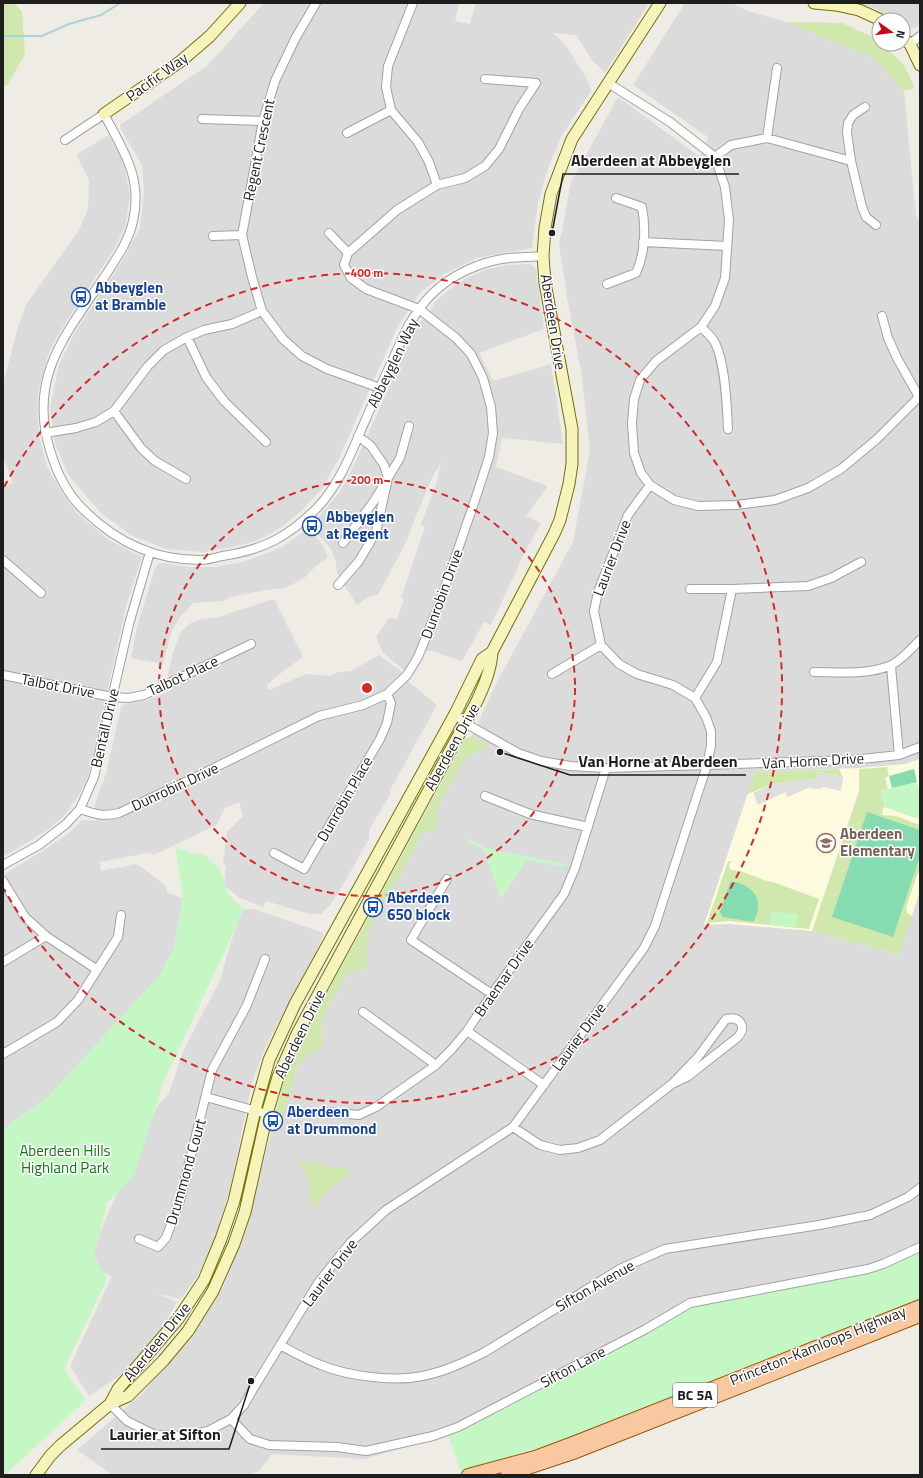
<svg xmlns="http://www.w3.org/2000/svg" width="923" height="1478" font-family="'Titillium Web',sans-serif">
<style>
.residential{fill:#dcdbdc}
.education{fill:#fefadf}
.grass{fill:#d0e7ad}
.park{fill:#c5f7c4}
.pitch{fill:#86dbb1}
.parking{fill:#dedede}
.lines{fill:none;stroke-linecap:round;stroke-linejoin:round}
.stream{stroke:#a7d5db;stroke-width:2}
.street-casing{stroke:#a2a2a2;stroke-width:10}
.secondary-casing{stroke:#727209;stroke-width:13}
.primary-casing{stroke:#935506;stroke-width:14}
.street{stroke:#fff;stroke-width:8}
.secondary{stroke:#f7f4bb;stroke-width:11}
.primary{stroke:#f8c9a1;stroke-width:12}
.ring{fill:none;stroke:#d62828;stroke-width:2;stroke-dasharray:7 5}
.labels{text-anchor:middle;stroke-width:3;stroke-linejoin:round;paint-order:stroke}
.shield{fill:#fff;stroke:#626262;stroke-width:1}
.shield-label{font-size:14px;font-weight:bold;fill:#1e1e1e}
.street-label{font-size:15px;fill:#1e1e1e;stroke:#fff}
.transit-label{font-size:15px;font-weight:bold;fill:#164399;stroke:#fff;text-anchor:start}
.education-label{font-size:15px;font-weight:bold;fill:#785e54;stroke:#fff;text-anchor:start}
.park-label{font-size:15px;fill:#127910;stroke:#fff}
.centre{fill:#d62828;stroke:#fff;stroke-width:2}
.ring-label{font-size:12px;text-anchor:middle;font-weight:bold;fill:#d62828;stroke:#fff;stroke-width:3;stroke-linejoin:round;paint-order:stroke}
.leader{fill:none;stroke:#1e1e1e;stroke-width:1.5}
.callout-dot{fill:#1e1e1e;stroke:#fff;stroke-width:1.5}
.callout-label{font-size:16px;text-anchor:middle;font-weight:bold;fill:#1e1e1e;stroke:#fff;stroke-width:3;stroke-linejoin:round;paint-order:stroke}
</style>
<rect width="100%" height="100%" fill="#efebe5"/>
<!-- residential -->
<path class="residential" d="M264,3H459L455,21L470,24L476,3H649L605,73L592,60L576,35L553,33L564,43L586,77L591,91L562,135L548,168L538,203L532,248L477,258L444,274L420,293L397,328L340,456L322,489L301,511L281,528L256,541L233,547L203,552L166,549L131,535L101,513L69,476L55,443L50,408L59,365L75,332L121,263L140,228L144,192L142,165L122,131L120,125L208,65Z
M685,3H732L748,11L786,22L874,58L904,91L916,217L920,222V1251L904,1261L797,1285L448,1434L365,1459L272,1454L259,1471L247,1475H113L77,1450L144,1392L223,1288L259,1179L273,1125L280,1127L298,1064L323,1045L322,1019L347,973L367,968V934L423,833L438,828L437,808L465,759L488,746L472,736L496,684L573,542L590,450L581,371L567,297L559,245L571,182L618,97L700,157L708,137L633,85Z
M855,3H920V22L918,26L915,28H907L903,25V20H897L891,16L869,6Z
M109,135L123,161L130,195L125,227L113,251L57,336L48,355L38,393L37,413L40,440L47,466L62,493L77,513L109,540L142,557L127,603L104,705L99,737L88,777L79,795L65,815L48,830L3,857V487L13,483L3,456V384L18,327L26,305L79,230L88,209L89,180L76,155Z
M531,264L536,269L544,329L479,353L493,381L551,364L563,444L502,438L496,467L548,486L526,516L541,523L524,554L491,625L484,622L462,661L432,651L416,650L404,670L383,653L376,637L389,618L397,619L404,599L401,598L425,527L421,525L437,481L441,463L433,476L414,521L407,540L378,595L368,597L357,605L337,573L336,562L331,549L311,526L338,494L348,478L417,326L432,308L434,303L448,290L467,278L485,270L506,265Z
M309,528L324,547L328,558L316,566L303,579L285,588L266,590L230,597L224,601L193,603L180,617L171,633L163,664L131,658L137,627L155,568L159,563H164L189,567H215L242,562L260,556L282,547Z
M274,599L303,657L281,673L267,685L269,690L306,674L329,676L338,672L351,671L379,655L402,672L410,683L437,705L389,792L391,793L369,830V839L343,885L330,905L321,914H310L266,901L263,907L238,897L224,885L226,866L223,864L227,832L243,816L239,802L225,808L216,825L154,855L147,853L100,862L101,871L137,864L164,884L168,893L183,898L174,948L160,975L47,1098L3,1129V875L49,847L70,832L82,820L96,821L95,803L106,774L121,707L125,704L145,701L170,691L168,674L173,652L181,632L189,624L200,619L218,617Z
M242,909H254L324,933L315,954L265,1048L252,1082L230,1189L212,1247L196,1278L181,1299L158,1294L177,1302L162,1329L125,1372L89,1396L70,1366L112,1276L91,1267L93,1249L123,1179L158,1105L169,1093L183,1052L221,978L227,955Z"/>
<!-- education -->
<path class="education" d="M920,759V891L899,955L812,931L729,924L704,925L755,772L858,768L905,764Z"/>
<!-- grass -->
<path class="grass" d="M3,3H13L22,11L25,54L8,84L3,87Z
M786,22L842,23L877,39L879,41V44H882L904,65L915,88L904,91L874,58Z
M472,736L488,746L465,759L437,808L438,828L423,833L367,934V968L347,973L322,1019L323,1045L298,1064L280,1127L273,1125L282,1086L297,1049L465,739Z
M887,767L889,776L885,778L888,789L881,791L885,807L883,808L882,815L896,816L920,825V869L915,881L906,907L907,913L912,916L899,955L812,931L859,791V769Z
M839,769L843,777L819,772L817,778L774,784L747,794L755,772Z
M728,861H731L729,866L731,870C746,870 758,880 773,882L819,899L809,929L729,921L707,923Z
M296,1160L352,1170L326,1193L312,1209L308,1176Z"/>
<!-- park -->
<path class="park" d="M917,782C920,794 922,807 918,819L885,807L881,791Z
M469,839L488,849L566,864L565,867L526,860L501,899L484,850L468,841Z
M175,847L192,853L204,855L220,869L228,894L244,910L164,1081L134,1176L107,1203L94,1255L107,1279L64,1369L86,1400L5,1475H3V1129L47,1098L160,975L174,948L183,898Z
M772,911L798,914L796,927L770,924Z
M920,1251V1300L561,1441L460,1471L448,1434L695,1305L797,1285L904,1261Z"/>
<!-- pitch -->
<path class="pitch" d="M914,769L917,782L892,788L889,776Z
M867,812L920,830V856L893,937L832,917Z
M734,882C756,886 765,904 753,922L723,917L720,912L730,883Z"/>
<!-- parking -->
<path class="parking" d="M819,772L843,777L841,791L824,787L819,789L808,788L788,797L785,792L758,805L753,793L774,784L817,778Z"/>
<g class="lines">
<!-- stream -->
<path class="stream" d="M3,36H42L69,24L101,15L120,3"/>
<!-- street casing -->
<g class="street-casing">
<path id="street" d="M316,3L295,39L275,81L263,121L242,235L252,277L262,311L283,339L302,356L327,369L380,388
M413,3L388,66L386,87L391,110L418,142L429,162L437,185
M910,44L920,36
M608,83L670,122L715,157L725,187L729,220L725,278L715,306L701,327L656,361L640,380L634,399L632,423L634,453L641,473L650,485L674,500L698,506L736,505L775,500L808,488L841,469L877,439L920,396
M865,107L853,115L848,123L847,132L851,161L862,207L866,217L876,225
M202,119L263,121
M347,133L391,110
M767,138L777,68
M65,140L104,114C123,150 143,178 133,221C129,240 118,256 107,273C68,332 27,375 50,450C57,474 67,495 86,512C117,542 156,560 200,560C207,560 215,558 222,556C263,550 288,537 317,508C340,484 352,451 365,421C379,389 394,357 408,326C415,315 421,305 430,296C450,275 481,261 509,258C520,257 532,257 543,256
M715,157L731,145L767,138L851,161
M329,233L348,253
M213,236L242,235
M643,242L727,246
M348,253L397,210L437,185L465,178L485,166L499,149L519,109L536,83L485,79
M607,284L636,273C645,254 646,228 642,207L616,198
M882,316L888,338L897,358L919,397
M701,327C705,331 711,336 714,341C725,360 727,406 728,429
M187,337L206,377L224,401L266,442
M114,411L141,448L155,461L186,479
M45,433L76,428L96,422L114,411L148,366L164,350L187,337L204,330L232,324L262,311
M343,543L374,501L400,458L409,426
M3,560L41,593
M338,585L359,561L376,532L388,478L384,465L371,446L358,436
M690,589H732L808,586L831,578L861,562
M891,666L899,755
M814,672C839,672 866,675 889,666C899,663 913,647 920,640
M552,674L601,645
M3,675L112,697L128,698L144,695L251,644
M695,698L717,662L732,589
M455,714L465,723L518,753L541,761L570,766L606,768L707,765L852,760L899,755L920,747
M485,796L530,814L588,827
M80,809C95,814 103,817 119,813L202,774L319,716L363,705L387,694L407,675L418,657L440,602L477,494L489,457L493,433L491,407L483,378L471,354L456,338L419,309L366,289L351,278L344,265L348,253
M274,853L304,869L380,739L387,723L391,703L387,694
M3,865L39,845L66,824L80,809L94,777L129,624L150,552
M447,879L411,940L492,994
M3,881L25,917L46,936L96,969
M3,962L46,936
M363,1012L436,1065
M467,1031L544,1085
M3,1054L57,1022L78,1000L118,937L121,915
M206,1097L267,1114
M325,1112L359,1115L376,1107L436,1065L452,1049L467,1031L492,994L564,894L575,868L606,768
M513,1127L540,1145L560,1150L578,1148L600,1140L672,1084L698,1057L726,1019C740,1016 747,1026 738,1037L687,1077L672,1084
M139,1239L158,1247L166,1238L180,1200L212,1070L247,1005L265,959
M280,1345C293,1352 307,1360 321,1365C347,1376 394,1382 422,1376C444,1372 465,1362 485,1352L620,1269L665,1249L819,1225L870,1215L908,1197L920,1188
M110,1404L127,1421L155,1435L185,1436L208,1431L231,1419L244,1405L252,1391L318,1283L350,1243L386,1210L513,1127L644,948L655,926L707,765L711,746V731L706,717L695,698L673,685L637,674L619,664L601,645L594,611L598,592L628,515L650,485
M231,1419L250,1439L269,1445L337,1447L366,1451L433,1436L458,1427L646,1329L690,1303L868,1269L883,1264L920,1247"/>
</g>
<!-- secondary casing -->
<g class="secondary-casing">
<path id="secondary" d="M814,3L836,5L859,10L881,20
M903,38L910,44L920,65
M104,114L181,61L210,36L240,3
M110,1404L118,1389L178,1319L204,1280L221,1239L234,1201L255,1110L269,1060L295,1004L455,714L482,659L492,652L554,534L560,520L569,484L572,464V429L545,283L543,256L545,228L551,194L572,139L660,3
M36,1475L50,1456L61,1445L110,1404L128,1396L163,1361L188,1331L213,1291L234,1244L245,1212L267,1114L278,1077L298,1032L476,703C484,686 491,670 492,652"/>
</g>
<!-- primary casing -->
<g class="primary-casing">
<path id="primary" d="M468,1475L535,1457L575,1442L920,1306
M507,1475L576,1452L920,1316"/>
</g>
<!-- street -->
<use href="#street" class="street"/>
<!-- secondary -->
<use href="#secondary" class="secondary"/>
<!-- primary -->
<use href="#primary" class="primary"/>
</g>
<!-- distance rings -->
<g class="ring">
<circle cx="367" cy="688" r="208"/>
<path d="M4 487A415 415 0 1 1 4 889"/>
</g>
<!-- icons -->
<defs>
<g id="bus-ring" transform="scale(1)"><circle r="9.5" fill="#fff" stroke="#1a4fb4" stroke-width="1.5"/><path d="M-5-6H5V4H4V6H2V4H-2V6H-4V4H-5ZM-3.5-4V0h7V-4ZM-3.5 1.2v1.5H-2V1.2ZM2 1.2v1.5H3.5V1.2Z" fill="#1a4fb4"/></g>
<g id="school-ring" transform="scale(1)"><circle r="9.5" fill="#fff" stroke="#8d6e63" stroke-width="1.5"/><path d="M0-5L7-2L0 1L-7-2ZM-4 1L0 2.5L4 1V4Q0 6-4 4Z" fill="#8d6e63"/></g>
</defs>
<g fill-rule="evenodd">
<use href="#bus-ring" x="81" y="297"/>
<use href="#bus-ring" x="312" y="526"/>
<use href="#school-ring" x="826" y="843"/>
<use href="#bus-ring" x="373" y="907"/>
<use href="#bus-ring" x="273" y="1121"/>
</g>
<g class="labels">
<!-- shield labels -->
<rect class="shield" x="673" y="1383" width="44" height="24" rx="3"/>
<g class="shield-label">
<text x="695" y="1400">BC 5A</text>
</g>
<!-- street labels -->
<g class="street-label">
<text transform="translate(157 77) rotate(-36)" y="5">Pacific Way</text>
<text transform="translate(259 150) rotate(-78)" y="5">Regent Crescent</text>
<text transform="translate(553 322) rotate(81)" y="5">Aberdeen Drive</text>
<text transform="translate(393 363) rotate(-64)" y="5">Abbeyglen Way</text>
<text transform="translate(612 558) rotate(-69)" y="5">Laurier Drive</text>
<text transform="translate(442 594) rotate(-70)" y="5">Dunrobin Drive</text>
<text transform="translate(183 676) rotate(-25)" y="5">Talbot Place</text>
<text transform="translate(58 686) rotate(11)" y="5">Talbot Drive</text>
<text transform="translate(105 728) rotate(-77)" y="5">Bentall Drive</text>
<text transform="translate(452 747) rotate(-61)" y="5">Aberdeen Drive</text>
<text transform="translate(813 761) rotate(-3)" y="5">Van Horne Drive</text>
<text transform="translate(175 787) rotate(-25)" y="5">Dunrobin Drive</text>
<text transform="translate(345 799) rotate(-60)" y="5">Dunrobin Place</text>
<text transform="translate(504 978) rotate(-55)" y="5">Braemar Drive</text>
<text transform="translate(300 1034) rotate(-64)" y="5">Aberdeen Drive</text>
<text transform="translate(579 1037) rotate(-54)" y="5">Laurier Drive</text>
<text transform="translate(186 1172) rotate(-74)" y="5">Drummond Court</text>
<text transform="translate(330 1273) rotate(-53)" y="5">Laurier Drive</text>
<text transform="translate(595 1286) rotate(-30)" y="5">Sifton Avenue</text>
<text transform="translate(157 1342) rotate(-51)" y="5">Aberdeen Drive</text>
<text transform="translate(818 1346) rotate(-22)" y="5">Princeton-Kamloops Highway</text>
<text transform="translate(573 1367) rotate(-28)" y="5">Sifton Lane</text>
</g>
<!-- transit labels -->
<g class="transit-label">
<text x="95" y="293">Abbeyglen<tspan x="95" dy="17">at Bramble</tspan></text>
<text x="326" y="522">Abbeyglen<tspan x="326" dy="17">at Regent</tspan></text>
<text x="387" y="903">Aberdeen<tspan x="387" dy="17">650 block</tspan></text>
<text x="287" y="1117">Aberdeen<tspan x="287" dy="17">at Drummond</tspan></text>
</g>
<!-- education labels -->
<g class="education-label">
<text x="840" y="839">Aberdeen<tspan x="840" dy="17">Elementary</tspan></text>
</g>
<!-- park labels -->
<g class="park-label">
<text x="65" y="1156">Aberdeen Hills<tspan x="65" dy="17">Highland Park</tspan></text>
</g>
</g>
<circle cx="367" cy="688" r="6" class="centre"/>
<g class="ring-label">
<text x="367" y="277">400 m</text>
<text x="367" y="484">200 m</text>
</g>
<!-- callouts -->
<path class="leader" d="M552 233L563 174H739M500 752L570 775H746M251 1381L229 1449H101"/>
<g class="callout-dot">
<circle cx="552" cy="233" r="4"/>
<circle cx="500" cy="752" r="4"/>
<circle cx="251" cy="1381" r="4"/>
</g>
<g class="callout-label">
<text x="651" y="166">Aberdeen at Abbeyglen</text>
<text x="658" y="767">Van Horne at Aberdeen</text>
<text x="165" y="1440">Laurier at Sifton</text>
</g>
<!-- border -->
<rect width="923" height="1478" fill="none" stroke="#1e1e1e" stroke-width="8"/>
<!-- north arrow -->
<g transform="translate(891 32) rotate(104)"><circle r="19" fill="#ffffff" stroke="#a5a5a5"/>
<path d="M0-3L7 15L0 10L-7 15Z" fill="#c5081c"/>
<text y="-6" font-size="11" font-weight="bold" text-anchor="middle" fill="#1e1e1e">N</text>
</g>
</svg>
